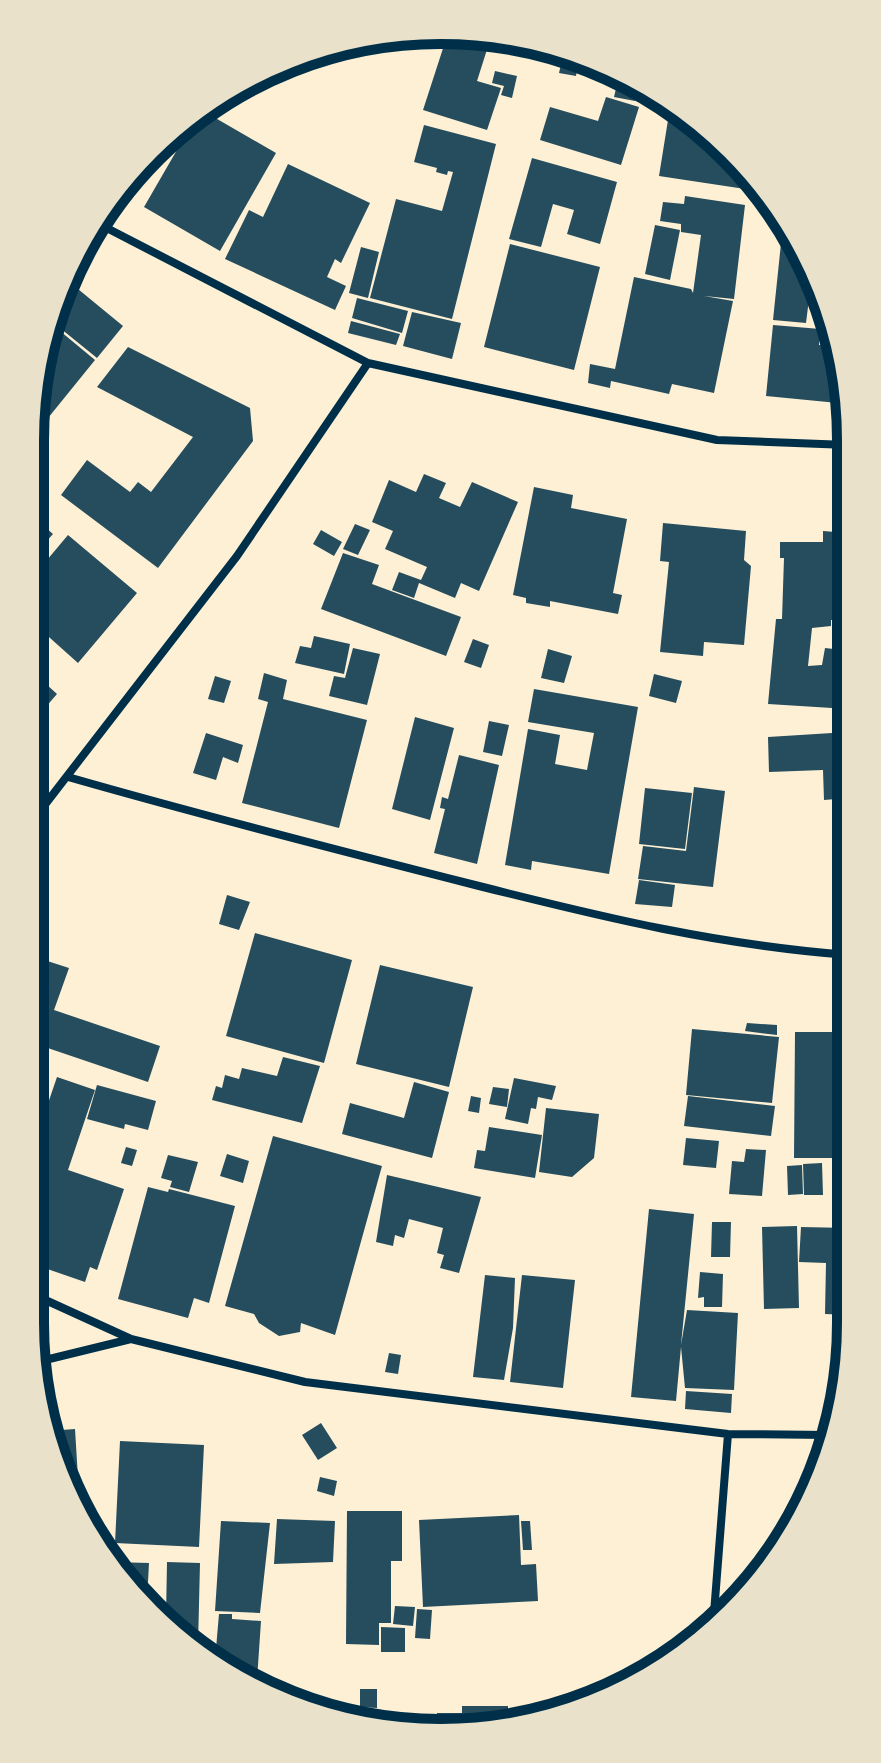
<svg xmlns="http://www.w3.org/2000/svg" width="881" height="1763" font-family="Commissioner,sans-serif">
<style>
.building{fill:#264d5e}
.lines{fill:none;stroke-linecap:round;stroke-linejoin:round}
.minor{stroke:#003049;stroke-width:8}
.rim{fill:none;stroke:#003049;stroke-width:10}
</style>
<rect width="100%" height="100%" fill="#fdf0d5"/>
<!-- building -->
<path class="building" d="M467,31L491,37L477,81L501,88L487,130L423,110L448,33Z
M562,60L578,64L576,76L559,73Z
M495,71L517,76L512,98L501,95L504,86L492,83Z
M620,72L632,78L629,89L637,90L635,101L614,97Z
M606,97L639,107L621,165L540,140L550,107L598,121Z
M205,112L276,153L220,251L144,207L196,117Z
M668,120L696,124L694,137L716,141L748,173L745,189L659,176Z
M424,125L496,144L452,319L370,298L396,199L442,211L453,172L448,171L447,175L436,172L437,168L414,162Z
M532,158L617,182L600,244L567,234L574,210L553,204L541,247L509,239Z
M288,164L370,203L341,263L335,259L327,277L346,286L335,310L225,259L249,210L263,217Z
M685,196L745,205L734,299L704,296L733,301L714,393L672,384L669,394L611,381L610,388L588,383L590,364L615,369L634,277L691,289L693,293L701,235L681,232V224L660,221L663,202L684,204Z
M783,224L822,293L810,291L806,323L773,320Z
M655,225L680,230L670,280L645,274Z
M510,244L600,267L574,370L484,347Z
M361,247L379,252L368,298L349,293Z
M67,280L123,326L97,358L55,324Z
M357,298L408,311L402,333L352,318Z
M412,312L461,323L452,359L403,346Z
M351,321L400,334L396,345L348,333Z
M773,325L820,329L819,345L830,346L827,369L843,371L848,404L766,396Z
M54,326L95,360L31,439V414Z
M128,347L250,408L253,441L158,568L61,495L87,460L130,492L138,482L151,492L193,437L97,387Z
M424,474L446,483L439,498L460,507L472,482L518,502L479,591L461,583L455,598L419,583L414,598L392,590L399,572L421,580L427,567L385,549L393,531L372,522L389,480L416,492Z
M534,487L573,495L571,508L627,519L613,593L622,595L618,614L550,601V607L526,603V598L513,595Z
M38,521L53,534L45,543L31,532Z
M663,523L746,531L744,560L751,566L744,645L704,642L703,656L660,652L669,562L660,561Z
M355,524L370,530L358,555L343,549Z
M321,530L342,542L334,556L313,544Z
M823,531L848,533V621L831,620V626L812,628L808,666L822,665L825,648L834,649L839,627L848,628V709L768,704L776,619H782L784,558H780V542H823Z
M68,535L137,593L78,663L31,621V579Z
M343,553L379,565L372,584L461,617L446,656L321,609Z
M314,636L350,644L344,674L295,663L300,646L311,648Z
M473,639L489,645L481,668L464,662Z
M353,648L380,654L367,705L329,696L334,676L345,678Z
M548,649L572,656L564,683L541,678Z
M264,673L287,680L283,699L367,720L339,828L242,803L268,702L258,699Z
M35,674L57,694L38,716L31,710V679Z
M654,674L682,681L676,703L649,696Z
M215,676L231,681L224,703L208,699Z
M534,689L638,707L609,874L532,861L531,870L505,865L528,729L560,735L555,764L587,770L594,733L528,722Z
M415,717L454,728L430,820L392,809Z
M489,721L509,725L502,756L483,752Z
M848,732L849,798L824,800L823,770L769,772L768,737Z
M206,733L243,745L238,763L223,757L216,780L193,773Z
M459,755L499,765L477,864L434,853L445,809L440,808L442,797L448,799Z
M694,787L725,791L713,887L638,879L643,846L686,851Z
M645,788L692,793L685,849L639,844Z
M639,880L675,885L672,907L635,904Z
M227,895L250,902L239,930L219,924Z
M255,933L352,960L324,1063L226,1036Z
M35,957L69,968L54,1010L160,1046L148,1082L30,1042V972Z
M380,965L473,987L449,1087L356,1064Z
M747,1023L777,1025V1035L745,1031Z
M692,1029L779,1037L772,1103L686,1095Z
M795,1032H849L850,1158H794Z
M283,1057L320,1066L302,1123L212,1100L216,1086L222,1088L225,1075L239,1079L242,1068L277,1076Z
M57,1077L95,1090L68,1170L124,1189L97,1270L90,1267L85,1282L30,1263V1156Z
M514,1078L556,1086L552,1100L538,1097L536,1109L531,1108L528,1124L505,1119Z
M414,1082L449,1092L432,1158L342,1134L350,1103L404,1118Z
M97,1085L156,1101L148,1130L125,1124L124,1129L87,1119Z
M493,1087L509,1089L507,1107L489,1104Z
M471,1096L481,1098L479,1113L468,1111Z
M688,1096L775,1106L771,1136L684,1126Z
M546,1108L599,1114L594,1158L572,1177L539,1172Z
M489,1127L542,1135L535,1178L474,1168L477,1150L485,1151Z
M273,1136L382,1166L335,1335L301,1323L300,1332L279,1336L259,1323L254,1314L225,1306Z
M686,1138L719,1141L716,1168L683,1165Z
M126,1147L137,1150L132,1166L121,1163Z
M746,1149L766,1150L762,1196L729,1194L732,1161L744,1162Z
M227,1154L249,1161L243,1183L220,1176Z
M168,1155L198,1162L189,1192L170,1187L172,1181L161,1178Z
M822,1163L823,1195H804L803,1164Z
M802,1165L803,1194L788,1195L787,1166Z
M387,1175L481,1197L459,1273L440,1268L444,1255L437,1253L443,1228L409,1219L404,1238L395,1235L393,1246L376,1242Z
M148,1187L168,1192L169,1189L235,1206L209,1303L194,1298L188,1318L118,1299Z
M649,1209L694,1214L681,1345L687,1310L738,1313L734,1390L685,1388L681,1347L676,1401L631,1397Z
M712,1222H731L730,1257H711Z
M797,1226L799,1308L764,1309L762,1227Z
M801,1227L850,1228V1315L825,1314L826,1263L799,1262Z
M700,1272L723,1274L722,1307H704V1297L698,1298Z
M485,1275L515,1278L513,1328L504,1380L473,1377Z
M522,1275L575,1280L563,1388L510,1382Z
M389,1353L401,1355L398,1374L385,1372Z
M686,1391L732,1394L731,1413L685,1409Z
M321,1423L337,1448L318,1460L302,1435Z
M75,1429L78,1478L65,1479L52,1455L48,1431Z
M120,1441L204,1445L199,1547L115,1543Z
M320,1477L337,1481L334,1496L317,1491Z
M347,1511H402V1561H391V1623H379V1645L346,1644Z
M519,1515L521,1565L536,1564L538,1601L423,1607L419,1520Z
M277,1519L335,1521L333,1562L274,1564Z
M221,1521L270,1523L260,1613L215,1611Z
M521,1521H530L532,1550H523Z
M113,1562L149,1563L147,1601L115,1573Z
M167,1562L200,1563L198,1645L166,1617Z
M395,1606L415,1607L413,1626L393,1624Z
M417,1609L432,1610L430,1639L415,1638Z
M219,1614H232V1619L261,1621L257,1680L235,1678L215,1660Z
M381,1627L405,1628V1652H381Z
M360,1689H377V1708L360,1707Z
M462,1706H508V1725L494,1730L437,1728V1713H462Z
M382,1717H399L398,1726H382Z"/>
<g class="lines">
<!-- minor -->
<path class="minor" d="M99,224L368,363L717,440L848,445
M68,777C204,816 341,851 479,886C606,918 718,945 849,955
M30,824L237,556L368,363
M30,1293L131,1339L305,1382L728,1434L827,1435
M37,1362L131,1339
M713,1626L728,1434"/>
</g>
<!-- crop -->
<path d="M0 0H881V1763H0ZM440 44H441A396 396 0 0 1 837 440V1323A396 396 0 0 1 441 1719H440A396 396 0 0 1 44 1323V440A396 396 0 0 1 440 44Z" fill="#e9e1ca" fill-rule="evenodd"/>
<path class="rim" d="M440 44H441A396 396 0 0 1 837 440V1323A396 396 0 0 1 441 1719H440A396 396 0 0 1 44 1323V440A396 396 0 0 1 440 44Z"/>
</svg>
